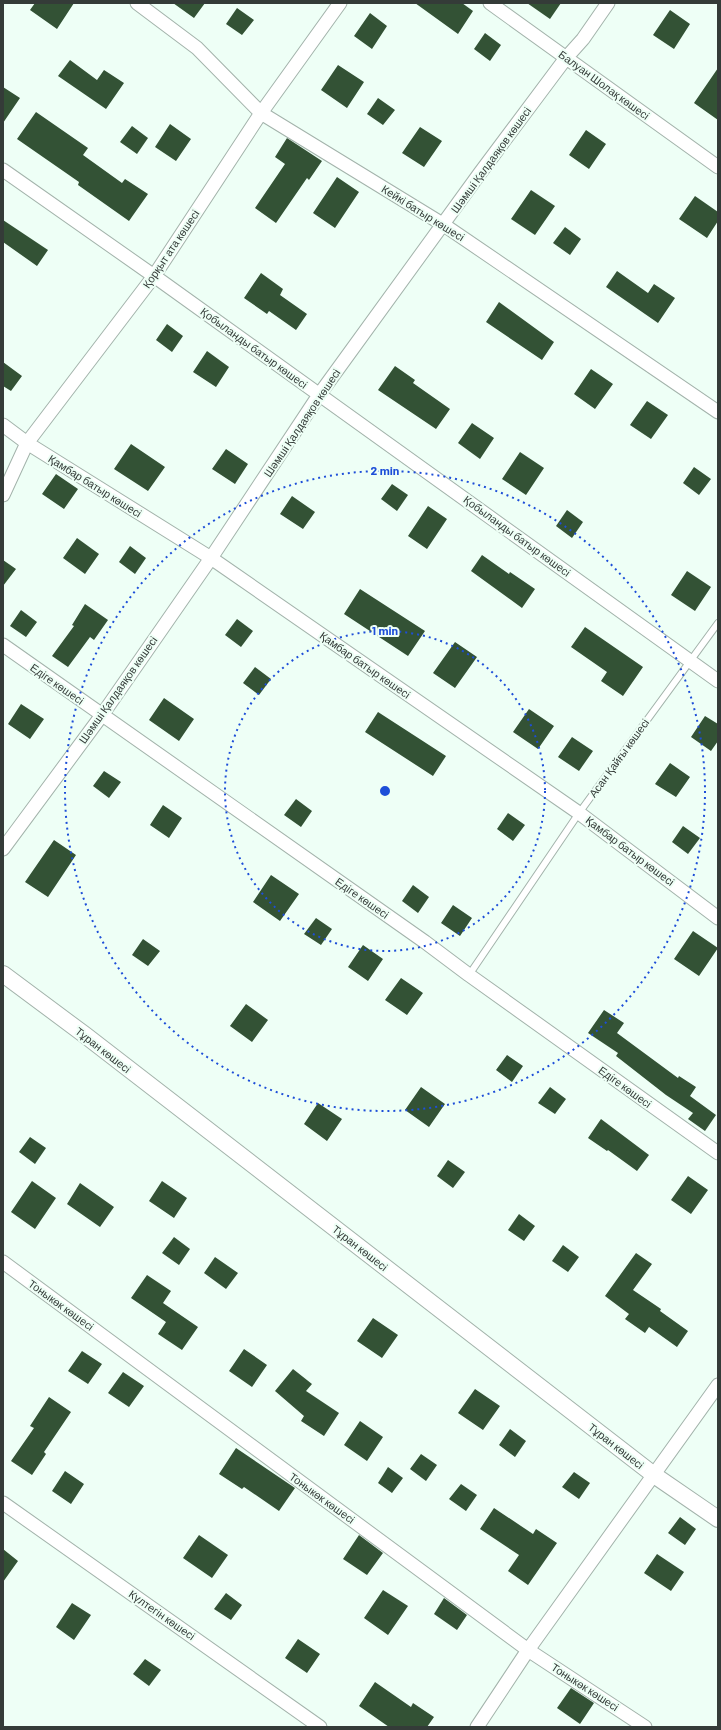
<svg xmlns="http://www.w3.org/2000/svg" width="721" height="1730" font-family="Barlow,sans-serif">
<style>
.building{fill:#335235}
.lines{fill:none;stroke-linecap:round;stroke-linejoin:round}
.service-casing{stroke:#a3b3ab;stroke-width:8}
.minor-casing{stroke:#a3b3ab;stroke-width:15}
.tertiary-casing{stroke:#a3b3ab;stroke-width:18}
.service{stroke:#fff;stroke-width:6}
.minor{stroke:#fff;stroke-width:13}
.tertiary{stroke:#fff;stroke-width:16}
.ring{fill:none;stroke:#1d4ed8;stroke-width:2;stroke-dasharray:2 4}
.labels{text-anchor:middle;stroke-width:4;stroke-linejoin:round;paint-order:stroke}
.street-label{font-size:11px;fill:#343b38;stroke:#eefff6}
.centre{fill:#1d4ed8;stroke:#eefff6;stroke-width:2}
.ring-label{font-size:12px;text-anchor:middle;font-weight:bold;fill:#1d4ed8;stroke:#eefff6;stroke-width:4;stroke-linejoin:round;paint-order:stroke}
</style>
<rect width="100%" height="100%" fill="#eefff6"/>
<!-- building -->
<path class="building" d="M35,3H74L57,29L30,10Z
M173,3H205L194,18Z
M415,3H462L473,11L458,34Z
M527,3H561L550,19Z
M237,8L254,20L242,35L226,24Z
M670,10L690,24L674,49L653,35Z
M370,13L387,26L372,49L354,36Z
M485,33L501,45L490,61L474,49Z
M70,60L97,80L104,70L124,83L106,109L58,76Z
M338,65L364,82L347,108L321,90Z
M718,68V120L694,103Z
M3,87L20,98L3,123Z
M378,98L395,110L383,125L367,114Z
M36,112L88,148L83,155L122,183L125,179L148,194L129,221L78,185L79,182L17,139Z
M170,124L191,139L176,161L155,147Z
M132,126L148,138L137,154L120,142Z
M420,127L442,141L424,167L402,153Z
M586,130L606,144L589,169L569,155Z
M287,138L322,161L309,180L307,178L276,223L255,208L285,164L275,157Z
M337,177L359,192L335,228L313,213Z
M531,190L555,206L535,235L511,219Z
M695,196L718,212V221L707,238L679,219Z
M3,220L48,250L37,266L3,242Z
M565,227L581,239L570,255L553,243Z
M617,271L648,293L654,284L675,298L658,323L606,287Z
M261,273L283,289L280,295L307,314L296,330L269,311L267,314L244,298Z
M499,302L554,342L542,360L486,322Z
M167,324L183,336L172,352L156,340Z
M207,351L229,367L216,387L193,372Z
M3,362L22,376L11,391L3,386Z
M395,366L415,380L413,383L450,409L436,429L378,390Z
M591,369L613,384L595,409L574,394Z
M647,401L668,415L651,439L630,425Z
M472,423L494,438L480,459L458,443Z
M131,444L165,467L148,491L114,469Z
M226,449L248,464L235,484L212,469Z
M520,452L544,468L526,495L502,479Z
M694,467L711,479L699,495L683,483Z
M56,474L78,489L64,509L42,494Z
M392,484L408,495L397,511L381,499Z
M292,496L315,512L303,529L280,514Z
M428,506L447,519L427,549L408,536Z
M567,510L583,522L572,538L556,526Z
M77,538L99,554L85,574L63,558Z
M130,546L146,558L135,574L119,562Z
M482,555L509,574L510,572L535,589L522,608L471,571Z
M3,560L16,569L3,586Z
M687,571L711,587L695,611L671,595Z
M360,589L425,631L408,656L344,614Z
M85,604L108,620L94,640L90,637L68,667L52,656L74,626L72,625Z
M21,610L37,622L26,637L10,626Z
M237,619L253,631L241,647L225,635Z
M585,627L643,667L623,696L601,681L607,672L571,647Z
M455,642L477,657L455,688L433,673Z
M255,667L271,679L259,695L243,683Z
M164,698L194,719L179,741L149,720Z
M21,704L44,719L30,739L8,724Z
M529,709L554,726L538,749L513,732Z
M378,712L446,756L433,776L365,732Z
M705,716L718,724V741L711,751L691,737Z
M572,737L593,751L579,771L558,757Z
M670,763L690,777L676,797L655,784Z
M104,771L121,782L109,798L93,786Z
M296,799L312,811L301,827L284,815Z
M163,805L182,818L169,838L150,825Z
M508,813L525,825L513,841L497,829Z
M683,826L700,838L688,854L672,842Z
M54,840L76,855L48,897L25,882Z
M271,875L299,894L280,921L253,902Z
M413,885L429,897L418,913L402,901Z
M453,905L472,918L460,936L441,923Z
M316,918L332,929L321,945L304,934Z
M693,931L718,948L699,976L674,959Z
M143,939L160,951L148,966L132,955Z
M363,945L383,959L368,981L348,967Z
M401,978L423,993L407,1015L385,1000Z
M246,1004L268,1020L252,1042L230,1026Z
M604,1010L624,1023L617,1033L678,1078L679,1076L696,1087L690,1096L716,1115L705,1131L688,1119L693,1113L666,1095L616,1056L618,1053L588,1033Z
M507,1055L523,1066L512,1082L496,1070Z
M421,1087L445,1104L429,1127L405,1110Z
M550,1087L566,1099L555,1114L538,1103Z
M318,1103L342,1119L327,1141L304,1124Z
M601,1119L649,1155L637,1171L608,1150L607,1151L588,1138Z
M30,1137L46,1148L35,1164L19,1152Z
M448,1160L465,1172L453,1188L437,1176Z
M688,1176L708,1190L691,1214L671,1200Z
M32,1181L56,1198L35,1229L11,1212Z
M162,1181L187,1198L174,1218L149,1201Z
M80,1183L114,1207L100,1227L67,1204Z
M519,1214L535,1226L524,1241L508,1230Z
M174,1237L190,1249L179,1265L162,1253Z
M563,1245L579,1257L568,1272L552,1261Z
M636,1253L652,1264L633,1290L661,1309L660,1311L688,1331L677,1347L649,1327L645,1333L625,1319L629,1314L605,1296Z
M215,1257L238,1273L226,1289L204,1273Z
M147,1275L171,1291L163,1303L198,1327L182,1350L158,1334L166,1322L131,1298Z
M373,1318L398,1335L382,1358L357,1341Z
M244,1349L267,1365L252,1387L229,1371Z
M82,1351L102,1364L88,1384L68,1371Z
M293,1369L312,1384L306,1391L339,1413L324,1436L301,1421L304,1416L275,1391Z
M123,1372L144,1386L129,1407L108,1393Z
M475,1389L500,1406L483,1430L458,1413Z
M49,1397L71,1412L44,1452L46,1454L32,1475L11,1461L34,1428L30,1426Z
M360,1421L383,1437L367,1461L344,1445Z
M510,1429L526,1441L515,1457L499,1445Z
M236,1448L295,1488L279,1511L244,1487L242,1489L219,1474Z
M421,1454L437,1465L426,1481L410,1469Z
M388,1467L403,1478L392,1493L378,1483Z
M65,1471L84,1484L71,1504L52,1491Z
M574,1472L590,1483L579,1499L562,1487Z
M461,1484L477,1495L466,1511L449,1499Z
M494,1508L533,1534L536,1529L557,1543L528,1585L508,1571L519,1555L480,1529Z
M680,1517L696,1529L685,1545L668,1533Z
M199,1535L228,1555L212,1578L183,1558Z
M359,1535L383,1553L367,1575L343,1559Z
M3,1549L18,1561L3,1582Z
M657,1554L684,1572L671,1591L644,1573Z
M383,1590L408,1606L388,1635L364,1618Z
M226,1593L242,1605L231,1620L214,1609Z
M444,1598L467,1615L457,1630L434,1614Z
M72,1603L91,1615L74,1640L56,1627Z
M298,1639L320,1654L307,1673L285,1658Z
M145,1659L161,1670L149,1686L133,1674Z
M375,1682L411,1707L413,1703L434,1717L427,1727H389L359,1706Z
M571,1688L594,1703L580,1724L557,1708Z"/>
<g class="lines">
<!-- service casing -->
<g class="service-casing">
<path id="service" d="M469,975L579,813L718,623"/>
</g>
<!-- minor casing -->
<g class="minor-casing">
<path id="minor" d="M137,3L197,48L261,113L444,225L718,412
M490,3L718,167
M3,170L154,276L718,681
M3,425L27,443L211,558L579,813L718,918
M3,495L27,443L154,276L261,113L340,3
M3,645L425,942L469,975L718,1153
M3,849L102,715L211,558L319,395L480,173L566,58L583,39L608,3
M3,1262L528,1650L645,1727
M3,1503L320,1727
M477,1727L528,1650L718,1385"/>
</g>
<!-- tertiary casing -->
<g class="tertiary-casing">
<path id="tertiary" d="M3,974L85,1035L654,1475L718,1519"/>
</g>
<!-- service -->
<use href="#service" class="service"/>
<!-- minor -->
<use href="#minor" class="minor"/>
<!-- tertiary -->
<use href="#tertiary" class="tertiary"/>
</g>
<!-- distance rings -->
<g class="ring">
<circle cx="385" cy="791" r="160"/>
<circle cx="385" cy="791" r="320"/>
</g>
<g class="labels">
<!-- street labels -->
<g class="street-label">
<text transform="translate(604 85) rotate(36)" y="4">Балуан Шолақ көшесі</text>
<text transform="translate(491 160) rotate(-54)" y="4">Шәмші Қалдаяқов көшесі</text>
<text transform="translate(423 213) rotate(32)" y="4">Кейкі батыр көшесі</text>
<text transform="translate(171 249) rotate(-56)" y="4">Қорқыт ата көшесі</text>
<text transform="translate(254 348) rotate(36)" y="4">Қобыланды батыр көшесі</text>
<text transform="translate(302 423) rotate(-56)" y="4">Шәмші Қалдаяқов көшесі</text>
<text transform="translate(95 486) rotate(32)" y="4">Қамбар батыр көшесі</text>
<text transform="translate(517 536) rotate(36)" y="4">Қобыланды батыр көшесі</text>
<text transform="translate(365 665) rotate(35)" y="4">Қамбар батыр көшесі</text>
<text transform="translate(57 684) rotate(35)" y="4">Едіге көшесі</text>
<text transform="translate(118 690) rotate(-55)" y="4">Шәмші Қалдаяқов көшесі</text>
<text transform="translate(619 758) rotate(-54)" y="4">Асан Қайғы көшесі</text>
<text transform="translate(630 851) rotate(37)" y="4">Қамбар батыр көшесі</text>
<text transform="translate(362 898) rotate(35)" y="4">Едіге көшесі</text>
<text transform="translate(103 1050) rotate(38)" y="4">Тұран көшесі</text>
<text transform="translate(625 1087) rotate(36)" y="4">Едіге көшесі</text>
<text transform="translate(360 1248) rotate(38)" y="4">Тұран көшесі</text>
<text transform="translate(61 1305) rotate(36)" y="4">Тоныкөк көшесі</text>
<text transform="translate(616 1446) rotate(38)" y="4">Тұран көшесі</text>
<text transform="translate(322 1498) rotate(36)" y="4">Тоныкөк көшесі</text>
<text transform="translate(162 1615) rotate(35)" y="4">Күлтегін көшесі</text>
<text transform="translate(585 1687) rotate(33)" y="4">Тоныкөк көшесі</text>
</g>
</g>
<circle cx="385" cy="791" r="6" class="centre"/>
<g class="ring-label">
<text x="385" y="475">2 min</text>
<text x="385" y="635">1 min</text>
</g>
<!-- border -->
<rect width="721" height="1730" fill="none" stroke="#343b38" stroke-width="8"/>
</svg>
